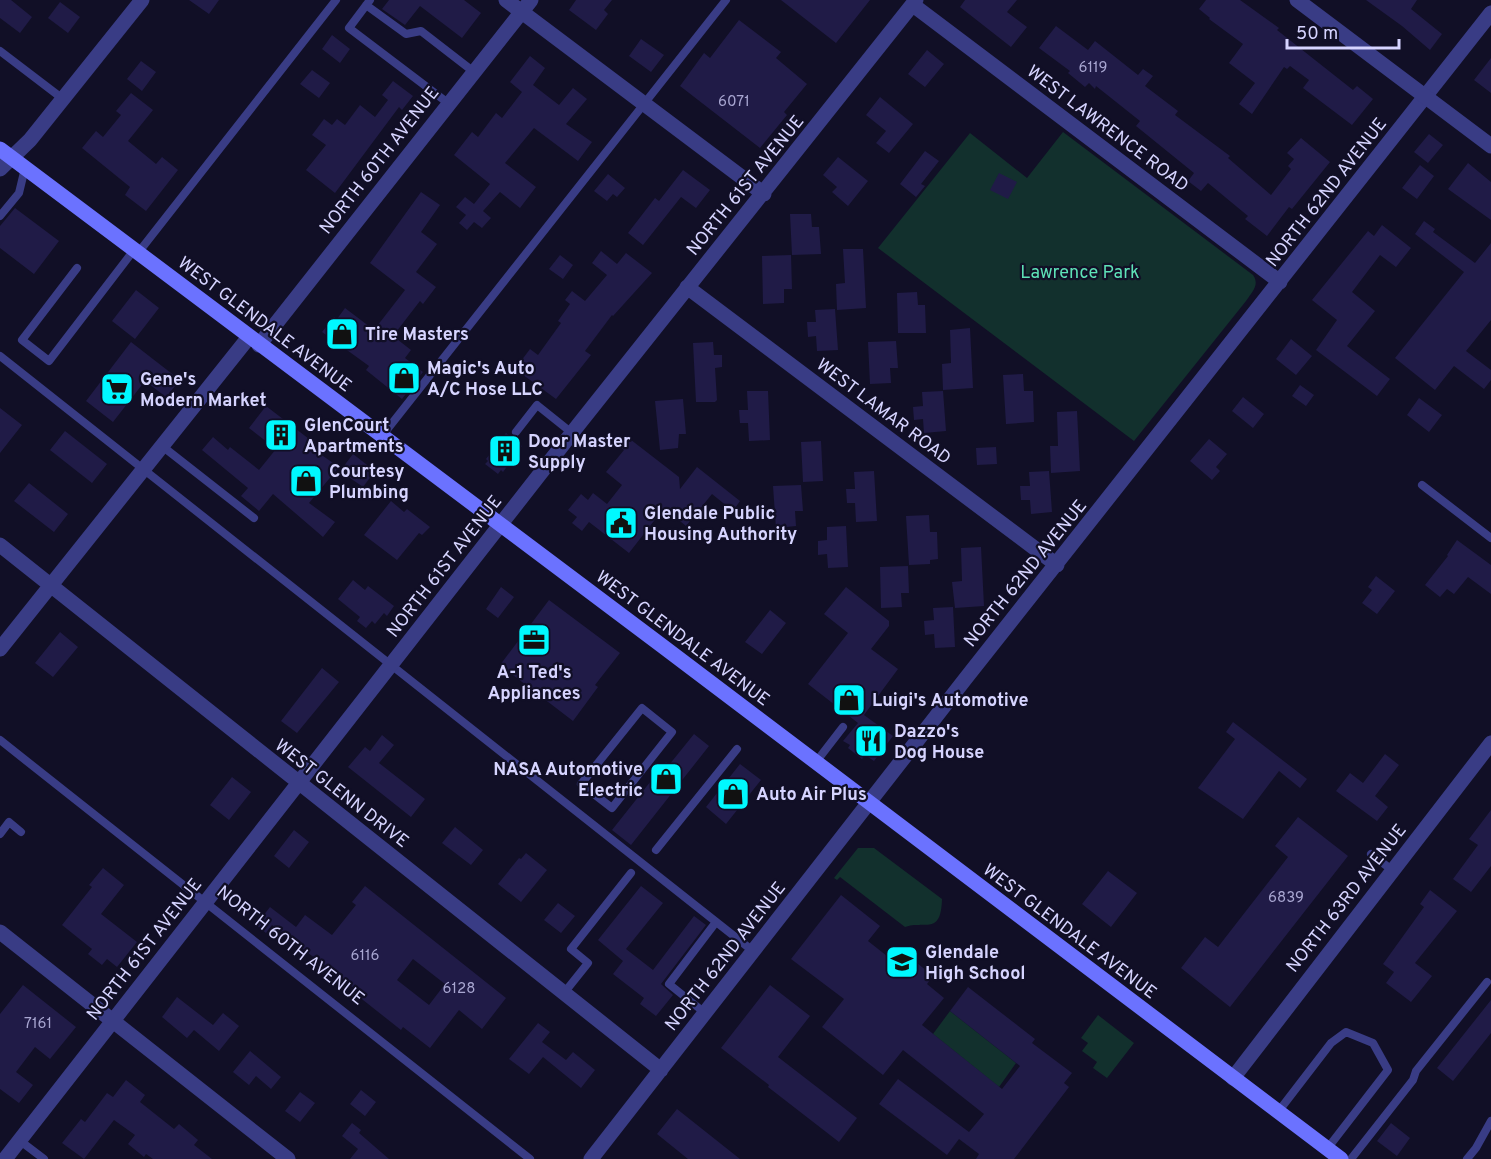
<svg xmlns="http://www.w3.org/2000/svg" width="1491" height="1159" font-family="Overpass,sans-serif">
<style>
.green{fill:#12302d}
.building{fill:#201b47;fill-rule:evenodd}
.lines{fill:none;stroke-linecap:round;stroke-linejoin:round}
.service{stroke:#393c85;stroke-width:8}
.minor{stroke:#393c85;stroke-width:15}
.tertiary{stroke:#393c85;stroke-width:15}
.secondary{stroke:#6b72ff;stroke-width:15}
.labels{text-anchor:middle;stroke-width:4.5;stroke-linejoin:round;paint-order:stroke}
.number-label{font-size:15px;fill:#a8a6d1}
.street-label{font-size:18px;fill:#d6d4ff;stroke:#110f26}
.park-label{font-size:18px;fill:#5ee1b7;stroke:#110f26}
.poi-label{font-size:18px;font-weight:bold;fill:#d6d4ff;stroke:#110f26;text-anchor:start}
</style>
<rect width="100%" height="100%" fill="#110f26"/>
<!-- green -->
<path class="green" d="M1063,132L1253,275C1260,285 1252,292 1246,301L1134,441L878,248L970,133L1027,178Z
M858,848H874L942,899C941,936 925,920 905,927L840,877L837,880L834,878Z
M950,1011L1016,1063L999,1087L933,1034Z
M1098,1015L1134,1043L1107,1078L1093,1068L1097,1062L1082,1051L1088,1043L1081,1038Z"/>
<!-- building -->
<path class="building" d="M0,0H11L32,17L20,33L0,18Z
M189,0H219L209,14Z
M389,0H464L481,13L462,38L420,6L405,25L382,9Z
M576,0H612L604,10L608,14L596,30L569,10Z
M781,0H870L836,43Z
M965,0H1017L1007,12L1027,27L1011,47L960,7Z
M1206,0H1240L1279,28L1277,30L1353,90L1357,86L1373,99L1352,125L1303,88L1309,80L1290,66L1287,69L1284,67L1252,114L1239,104L1255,83L1229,63L1243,44L1209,19L1210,18L1199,9Z
M1366,0H1417L1411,9L1442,34L1430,50L1402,26Z
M60,2L80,17L68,33L48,18Z
M739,20L781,52L776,58L807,84L784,112L787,115L760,148L680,86L704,53L710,58Z
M1056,26L1088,50L1095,41L1138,75L1143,69L1153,76L1145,86L1178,111L1175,115L1230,156L1228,158L1271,195L1291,169L1288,166L1294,159L1287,153L1301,138L1330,162L1292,209L1289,207L1267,236L1245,219L1248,216L1208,183L1201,191L1188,181L1194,173L1136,126L1140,121L1096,86L1095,89L1089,83L1085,87L1068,73L1070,71L1039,48Z
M332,35L350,49L340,63L322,49Z
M641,39L664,55L651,72L629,56Z
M927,50L944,64L925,87L908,74Z
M530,56L545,68L533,85L559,105L573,88L587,99L566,124L592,142L578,161L534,128L505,163L536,187L520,208L500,192L483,211L491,218L482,228L474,222L467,230L459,223L466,215L456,207L465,197L474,204L490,184L454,155L472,132L478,137L496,113L502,118L522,92L510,82Z
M1491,58V93L1474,80Z
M141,61L156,72L142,91L127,79Z
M312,70L330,83L319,98L300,84Z
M393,81L413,96L402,110L399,107L335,193L306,170L326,145L312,135L324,119L332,125L337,119L345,125L360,105L375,117L388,100L382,95Z
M131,93L153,110L128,141L156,164L162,157L178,170L146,211L125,195L130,187L82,148L96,131L103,137L121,115L116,111Z
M880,97L913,124L889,153L876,143L886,131L866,115Z
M1429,134L1443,145L1428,163L1414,152Z
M925,151L939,161L921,184L925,186L916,197L900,184Z
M838,157L868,181L848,206L832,192L837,187L823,175Z
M1468,163L1491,182V220L1448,189Z
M1420,165L1434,176L1417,199L1402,188Z
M683,170L710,190L696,208L681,197L643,245L628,233L655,198L659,201Z
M999,173L1017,182L1008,199L990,190Z
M608,174L625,188L617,197L613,194L607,201L594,191Z
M421,192L440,205L421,232L437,244L416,272L436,287L423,304L420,301L393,336L411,350L405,358L423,372L402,399L366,370L369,366L322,332L334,317L337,319L345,308L374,330L405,290L370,263Z
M15,208L59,241L34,274L0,248V226Z
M790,214H811L812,227H819L821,254L792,255Z
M1424,221L1435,229L1433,232L1475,263L1491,243V320L1466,351L1491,370V380L1484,389L1454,366L1435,390L1395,358L1464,272L1415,234Z
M1382,225L1411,248L1396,267L1380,255L1352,292L1375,311L1347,346L1390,379L1377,396L1316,350L1337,320L1312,300L1368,231L1374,236Z
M843,249H863L866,308L837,310L836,284L845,283Z
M601,251L617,264L626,253L652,273L613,316L612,315L585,351L591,355L556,399L515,369L530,349L538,355L561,323L558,321L570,304L565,300L572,291L585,301L607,275L592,263Z
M560,255L573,265L563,279L549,269Z
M791,255L792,289H784V303L763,304L762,256Z
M136,290L159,308L135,339L112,321Z
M917,292L918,305H925L926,333H898L897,293Z
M835,309L838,350L817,351L816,336L808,337L807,322H816L815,310Z
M970,328L973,388L943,390L942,364L951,363L950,330Z
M1291,339L1312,356L1296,375L1276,359Z
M896,341L898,368H890L891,383L870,384L868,342Z
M131,342L180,380L166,397L145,381L113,422L86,401Z
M713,342L714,355H722V367L715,368L717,400L715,402H696L693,343Z
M1023,374L1024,391H1033L1034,422L1006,424L1003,375Z
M1300,385L1314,395L1306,406L1292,396Z
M747,391H768L770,440L749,441L748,423H740L739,410H748Z
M943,391L946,431L924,433L923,419L914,420L913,407L923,406L922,392Z
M1243,397L1264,414L1253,428L1232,411Z
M1419,398L1442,415L1429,432L1407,415Z
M683,399L686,434H679L678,448L660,450L655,401Z
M266,406L313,442L310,447L339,467L309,503L335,522L323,537L273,494L259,511L241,496L248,488L202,450L213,437L228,450L230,447L259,470L276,449L249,428Z
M0,408L22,425L0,453Z
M1077,411L1080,471L1051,473L1050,446H1058L1057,412Z
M65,431L107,464L92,483L50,450Z
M506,433L522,446L503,472L501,470L498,474L485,464L488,461L486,459Z
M626,436L679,477L680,489L697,467L740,501L733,511L712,494L686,526L664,508L629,553L589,522L582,531L572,523L577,517L568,510L581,494L588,500L593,493L607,504L622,485L606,472L624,450L619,446Z
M1209,439L1227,454L1216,467L1220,471L1212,480L1190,461Z
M821,441L823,481L803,482L801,442Z
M996,447L997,464L977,465L976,448Z
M353,454L375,471L363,487L340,471Z
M874,471L877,521L856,522L855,503H847L846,489H855L854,472Z
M1049,471L1052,512L1031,514L1030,500H1021L1020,486H1030L1029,472Z
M29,483L68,514L54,532L14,501Z
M801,485L803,511H795L796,526L776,528L773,486Z
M391,501L404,512L407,509L430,527L422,535L419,533L397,560L364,535Z
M929,515L930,532H937L938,559L930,560V564L909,565L906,516Z
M846,526L848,567L828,568L827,554L818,555V541L827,540V527Z
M1457,540L1491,565V594L1468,577L1454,594L1447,589L1440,597L1425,585L1448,556L1447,555Z
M981,547L984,606L955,608L952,582L962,581L961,548Z
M908,566L909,593H901L902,607L881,608L880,567Z
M1376,576L1395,591L1377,614L1362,603L1372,590L1368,587Z
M353,580L365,590L368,586L394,606L387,616L384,613L375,624L372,621L366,628L357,621L360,617L338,599Z
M501,587L514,597L498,618L486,609Z
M846,587L889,621V626L871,649L898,669L864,715L893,736L874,761L865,755L862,759L848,748L850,745L843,741L858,723L808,684L848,633L824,614Z
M549,600L620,653L595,685L598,687L573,721L500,665Z
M953,607L955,647L935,648L934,634L925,635L924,621L934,620L933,608Z
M770,610L786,623L762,654L745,642Z
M60,632L78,647L53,677L35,663Z
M322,668L339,682L297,733L281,721Z
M1233,722L1307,779L1300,788L1279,771L1243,819L1198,788L1235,739L1226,732Z
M694,734L709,746L631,845L612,830L666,762L669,765Z
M382,735L394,745L379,763L425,799L411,817L348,767L365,747L370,751Z
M1385,754L1399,765L1375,796L1388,807L1377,821L1336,791L1350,773L1363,783Z
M740,764L761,780L726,824L706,807Z
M232,777L251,792L229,820L210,805Z
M1491,810V866L1471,892L1453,879L1478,845L1469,839Z
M1298,817L1348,856L1230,1007L1181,968L1205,937L1218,947L1288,857L1275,846Z
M455,827L483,850L471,865L442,843Z
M294,830L309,842L289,868L274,856Z
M526,853L547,870L521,902L498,884L519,858L521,859Z
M103,868L124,885L101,914L137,942L117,967L107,959L102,965L88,954L92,949L62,925L92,887L89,885Z
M1108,871L1137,893L1111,927L1082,904Z
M365,886L506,998L482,1029L459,1010L430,1048L403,1027L401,1030L358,996L360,993L272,925L266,933L256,925L270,907L296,927L305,915L332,935L356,905L352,902ZM413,959L445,984L429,1005L397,980Z
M641,886L663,903L626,949L653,970L694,916L706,925L661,984L673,995L656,1016L640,1004L644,998L613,974L623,961L598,940Z
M1430,890L1457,911L1415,963L1432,976L1411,1002L1386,983L1394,972L1383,964L1424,907L1420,904Z
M841,895L880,926L868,941L897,964L906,954L933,976L927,984L944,998L922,1025L1002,1089L1020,1066L950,1011L968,987L1035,1039L1032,1043L1072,1073L1064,1083L1069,1087L1014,1159H976L979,1154L959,1139L947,1155L879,1104L898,1079L969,1132L984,1114L903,1050L883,1075L822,1027L844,999L791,959Z
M558,903L575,916L561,933L544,920Z
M23,985L76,1027L50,1059L35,1047L16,1072L33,1085L19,1103L0,1089V1014Z
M770,985L810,1016L778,1057L857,1118L839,1142L768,1087L769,1085L721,1048Z
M177,997L213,1025L223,1013L239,1026L219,1051L194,1030L187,1038L162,1017Z
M1491,1000V1033L1453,1081L1437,1068Z
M538,1023L550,1032L542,1042L566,1060L573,1052L595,1070L581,1088L543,1057L529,1074L509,1059Z
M250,1051L281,1077L271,1089L256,1076L249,1085L233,1072Z
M126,1080L145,1095L140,1102L174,1129L179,1124L198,1140L194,1145L212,1159H153L146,1154L144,1157L128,1144L135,1135L114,1120L84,1159L62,1143L81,1119L85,1122L107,1093L113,1097Z
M361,1090L376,1102L365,1116L350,1104Z
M300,1092L315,1103L300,1122L285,1111Z
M677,1109L740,1159H688L657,1134Z
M352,1123L361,1130L359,1133L389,1159H350L358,1149L342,1136Z
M1391,1123L1410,1138L1397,1156L1377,1141Z"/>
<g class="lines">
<!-- service -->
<path class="service" d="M370,0L349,28L448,103
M366,5L406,34L421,31L474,72
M0,51L63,99
M0,216L19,193L25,168
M138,253L336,0
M77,268L22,340L49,361L134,250
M0,356L753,951
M516,432L537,405L572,433
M382,436L726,0
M162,446L254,518
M1422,485L1491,538
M642,708L672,732L612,808L581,784Z
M0,740L530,1159
M816,762L843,727
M0,834L9,822L21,832
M656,850L737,749
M1371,854L1392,870
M564,993L588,963L571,949L631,873
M705,1013L669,984L716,922
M1278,1112L1331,1043L1346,1032L1373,1043L1388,1070L1327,1149
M19,1140L44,1159
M1351,1159L1413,1080L1416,1071L1487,982
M1467,1159L1476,1148L1491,1121"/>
<!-- minor -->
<path class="minor" d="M506,0L764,194
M913,5L1280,282
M0,169L30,140L142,0
M687,287L1057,565
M259,345L531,0
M0,545L661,1070
M0,649L249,337
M0,932L288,1159
M5,1159L579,424L916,0
M591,1159L966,678L1491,13"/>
<!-- tertiary -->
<path class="tertiary" d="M1297,0L1491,146
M1233,1078L1491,743"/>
<!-- secondary -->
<path class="secondary" d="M0,149L661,645L1341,1159"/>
</g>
<!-- icons -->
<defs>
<g id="shop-square" transform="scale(1.725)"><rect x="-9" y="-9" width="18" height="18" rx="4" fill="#00f8ff" stroke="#110f26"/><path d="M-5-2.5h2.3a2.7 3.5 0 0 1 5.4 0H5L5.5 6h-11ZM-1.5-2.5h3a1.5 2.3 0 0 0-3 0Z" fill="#111"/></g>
<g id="supermarket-square" transform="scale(1.725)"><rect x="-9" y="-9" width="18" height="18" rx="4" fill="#00f8ff" stroke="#110f26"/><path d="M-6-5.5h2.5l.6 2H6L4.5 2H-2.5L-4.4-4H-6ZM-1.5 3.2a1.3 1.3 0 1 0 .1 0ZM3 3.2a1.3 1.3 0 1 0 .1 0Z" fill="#111"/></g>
<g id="building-square" transform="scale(1.725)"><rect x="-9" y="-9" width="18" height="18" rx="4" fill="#00f8ff" stroke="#110f26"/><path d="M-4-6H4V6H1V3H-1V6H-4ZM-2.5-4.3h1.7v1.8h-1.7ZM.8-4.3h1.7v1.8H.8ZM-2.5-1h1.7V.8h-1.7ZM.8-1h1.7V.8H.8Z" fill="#111"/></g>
<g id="civic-square" transform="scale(1.725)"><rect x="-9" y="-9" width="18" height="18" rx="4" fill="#00f8ff" stroke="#110f26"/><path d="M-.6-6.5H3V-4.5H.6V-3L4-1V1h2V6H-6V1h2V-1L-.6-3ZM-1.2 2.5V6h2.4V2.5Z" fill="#111"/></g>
<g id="office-square" transform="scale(1.725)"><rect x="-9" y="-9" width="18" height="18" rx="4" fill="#00f8ff" stroke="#110f26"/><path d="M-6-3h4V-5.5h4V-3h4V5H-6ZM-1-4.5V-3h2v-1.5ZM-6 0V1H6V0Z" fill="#111"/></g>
<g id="restaurant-square" transform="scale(1.725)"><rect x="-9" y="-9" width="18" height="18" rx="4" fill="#00f8ff" stroke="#110f26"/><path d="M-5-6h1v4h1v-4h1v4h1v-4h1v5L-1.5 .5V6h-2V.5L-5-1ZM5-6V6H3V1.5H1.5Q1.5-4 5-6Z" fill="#111"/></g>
<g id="school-square" transform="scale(1.725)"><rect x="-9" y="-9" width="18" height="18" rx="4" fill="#00f8ff" stroke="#110f26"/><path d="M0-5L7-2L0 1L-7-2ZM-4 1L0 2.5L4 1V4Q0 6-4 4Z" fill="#111"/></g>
</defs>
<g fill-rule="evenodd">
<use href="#shop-square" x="342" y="334"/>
<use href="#shop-square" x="404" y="378"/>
<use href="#supermarket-square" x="117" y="389"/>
<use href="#building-square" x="281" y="435"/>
<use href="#building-square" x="505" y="451"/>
<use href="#shop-square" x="306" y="481"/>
<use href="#civic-square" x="621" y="523"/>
<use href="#office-square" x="534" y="640"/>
<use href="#shop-square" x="849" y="700"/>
<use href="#restaurant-square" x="871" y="741"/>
<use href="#shop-square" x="666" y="779"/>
<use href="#shop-square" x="733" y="794"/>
<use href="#school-square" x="902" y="962"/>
</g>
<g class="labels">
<!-- number labels -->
<g class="number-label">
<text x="1093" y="72">6119</text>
<text x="734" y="106">6071</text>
<text x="1286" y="902">6839</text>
<text x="365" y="960">6116</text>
<text x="459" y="993">6128</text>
<text x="38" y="1028">7161</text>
</g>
<!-- street labels -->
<g class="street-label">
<text transform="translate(1108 128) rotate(37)" y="6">WEST LAWRENCE ROAD</text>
<text transform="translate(379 160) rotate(-52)" y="6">NORTH 60TH AVENUE</text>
<text transform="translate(745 185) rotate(-51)" y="6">NORTH 61ST AVENUE</text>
<text transform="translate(1326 192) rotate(-52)" y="6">NORTH 62ND AVENUE</text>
<text transform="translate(265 324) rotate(37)" y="6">WEST GLENDALE AVENUE</text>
<text transform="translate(884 411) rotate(37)" y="6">WEST LAMAR ROAD</text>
<text transform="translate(444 566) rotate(-52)" y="6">NORTH 61ST AVENUE</text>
<text transform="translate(1025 573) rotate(-51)" y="6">NORTH 62ND AVENUE</text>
<text transform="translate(683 638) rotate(37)" y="6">WEST GLENDALE AVENUE</text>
<text transform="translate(342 793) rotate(38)" y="6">WEST GLENN DRIVE</text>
<text transform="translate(1346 898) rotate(-52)" y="6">NORTH 63RD AVENUE</text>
<text transform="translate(1070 931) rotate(37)" y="6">WEST GLENDALE AVENUE</text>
<text transform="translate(291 945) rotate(38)" y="6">NORTH 60TH AVENUE</text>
<text transform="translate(144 949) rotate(-52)" y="6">NORTH 61ST AVENUE</text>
<text transform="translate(725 956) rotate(-52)" y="6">NORTH 62ND AVENUE</text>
</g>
<!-- park labels -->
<g class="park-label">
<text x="1080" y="278">Lawrence Park</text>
</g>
<!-- poi labels -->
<g class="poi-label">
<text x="365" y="340">Tire Masters</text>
<text x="427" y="374">Magic's Auto<tspan x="427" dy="21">A/C Hose LLC</tspan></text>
<text x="140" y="385">Gene's<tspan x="140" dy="21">Modern Market</tspan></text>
<text x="304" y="431">GlenCourt<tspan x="304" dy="21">Apartments</tspan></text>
<text x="528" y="447">Door Master<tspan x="528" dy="21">Supply</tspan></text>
<text x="329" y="477">Courtesy<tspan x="329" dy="21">Plumbing</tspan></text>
<text x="644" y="519">Glendale Public<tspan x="644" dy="21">Housing Authority</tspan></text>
<text x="534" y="678" text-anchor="middle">A-1 Ted's<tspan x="534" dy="21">Appliances</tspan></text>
<text x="872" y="706">Luigi's Automotive</text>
<text x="894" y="737">Dazzo's<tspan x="894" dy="21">Dog House</tspan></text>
<text x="643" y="775" text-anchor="end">NASA Automotive<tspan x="643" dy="21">Electric</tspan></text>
<text x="756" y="800">Auto Air Plus</text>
<text x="925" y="958">Glendale<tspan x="925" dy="21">High School</tspan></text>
</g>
</g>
<!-- scale -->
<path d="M1287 39v9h112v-9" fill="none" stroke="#d6d4ff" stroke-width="3"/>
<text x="1296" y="39" font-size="18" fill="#d6d4ff" stroke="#110f26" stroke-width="4.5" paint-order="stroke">50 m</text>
</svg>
